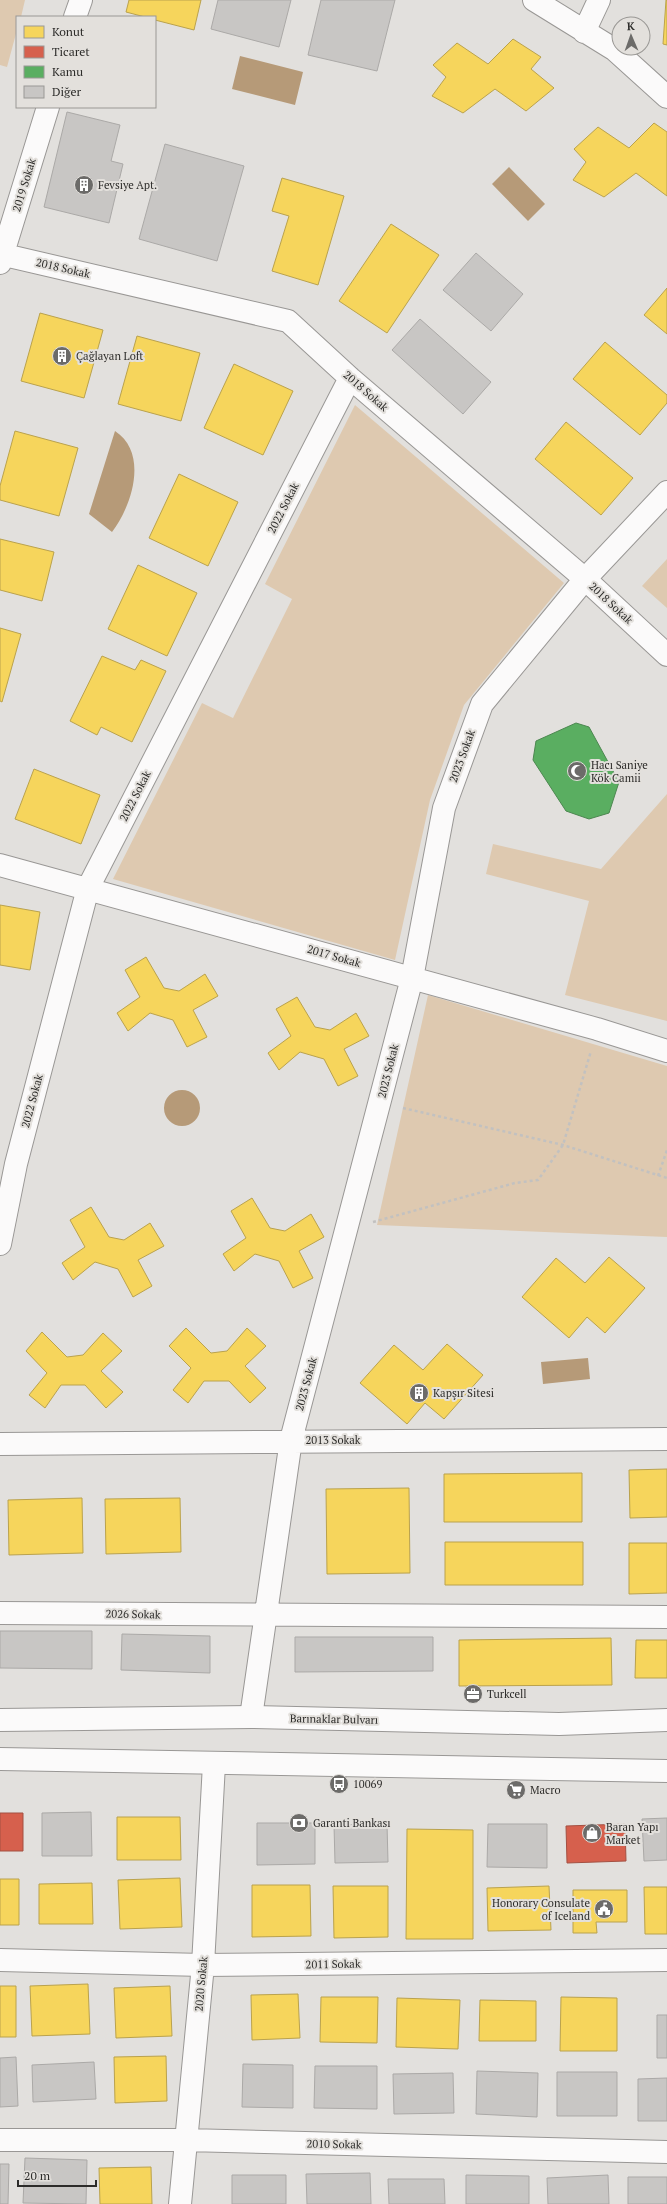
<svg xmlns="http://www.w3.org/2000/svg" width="667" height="2204" font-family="'PT Serif',serif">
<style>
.green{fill:#dec9b0}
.water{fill:#b69a78}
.homes{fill:#f6d55c;stroke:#baa24d}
.shops{fill:#d6604d;stroke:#a35042}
.public{fill:#5aae61;stroke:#4c8750}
.building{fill:#c8c6c4;stroke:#aba9a7}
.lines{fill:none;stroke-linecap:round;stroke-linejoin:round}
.minor-casing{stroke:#999795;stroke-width:24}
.primary-casing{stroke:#999795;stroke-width:24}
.path{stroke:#c2c1c0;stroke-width:2.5;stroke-dasharray:3 3;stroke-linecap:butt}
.minor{stroke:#fbfafa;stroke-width:22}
.primary{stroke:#fbfafa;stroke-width:22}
.labels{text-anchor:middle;stroke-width:4;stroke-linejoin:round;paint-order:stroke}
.street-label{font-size:11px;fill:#2d2c2a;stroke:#e3e0dc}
.poi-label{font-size:11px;fill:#2d2c2a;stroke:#e3e0dc;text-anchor:start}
</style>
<rect width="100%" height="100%" fill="#e2e0dd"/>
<!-- green -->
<path class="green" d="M0,0H25L21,17H17V30L7,67L0,65Z
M355,405L564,583L464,705L430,800L395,960L113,879L202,703L233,718L292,599L265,584Z
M667,559V608L642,586Z
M667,794V1021L565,995L589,901L486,874L493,844L601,869Z
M428,995L667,1066V1237L377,1225Z"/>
<!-- water -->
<path class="water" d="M240,56L303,72L295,105L232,89Z
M509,167L545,204L528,221L492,184Z
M115,431C149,453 132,506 112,532L89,514Z
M164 1108a18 18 0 1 1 36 0a18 18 0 1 1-36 0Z
M588,1358L590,1379L543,1384L541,1362Z"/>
<!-- homes -->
<path class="homes" d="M129,0H201L194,30L155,20V17H145L126,12Z
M666,0H667V45L663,44Z
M513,39L541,57L531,69L554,88L526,111L495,89L463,113L432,96L446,77L433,65L457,43L488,64Z
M654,123L667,132V196L636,173L604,197L573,180L586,162L574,149L598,127L629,148Z
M282,178L344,196L318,285L272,271L289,216L272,211Z
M391,224L439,255L387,333L339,301Z
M667,288V334L644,315Z
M40,313L103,330L84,398L21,381Z
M137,336L200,353L181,421L118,404Z
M605,342L667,395V403L640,435L573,379Z
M234,364L293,391L263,455L204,428Z
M566,422L633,478L601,515L535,459Z
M15,431L78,448L59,516L0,500V486Z
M179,474L238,502L208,566L149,538Z
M0,539L54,552L42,601L0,590Z
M138,565L197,593L167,656L108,629Z
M0,628L21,634L2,702L0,701Z
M102,656L135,670L141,660L166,671L132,742L101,727L97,735L70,721Z
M34,769L100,795L81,844L15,819Z
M0,905L40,912L30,970L0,965Z
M146,957L164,988L179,991L205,974L218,996L193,1010L207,1037L187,1047L173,1020L150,1013L128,1031L117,1013L140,997L125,970Z
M297,997L315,1027L330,1030L356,1013L369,1036L344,1049L358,1076L338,1086L324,1059L300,1052L279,1070L268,1053L291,1036L276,1009Z
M252,1198L270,1228L285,1231L311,1214L324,1237L299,1251L313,1278L293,1288L279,1261L255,1254L234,1271L223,1254L246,1238L231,1211Z
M91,1207L109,1237L124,1240L150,1223L164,1246L138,1260L152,1286L133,1297L118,1269L95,1262L73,1280L62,1263L85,1247L70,1220Z
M609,1257L645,1288L605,1333L587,1317L569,1338L522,1297L556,1258L585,1283Z
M186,1328L211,1353L227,1351L247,1328L266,1346L245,1366L266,1388L250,1403L229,1381H204L188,1403L173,1390L191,1368L169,1346Z
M42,1332L67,1357L83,1355L103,1333L122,1351L101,1371L123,1392L106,1408L85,1385H61L45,1408L29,1395L47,1373L26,1351Z
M447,1344L483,1375L444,1419L425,1403L407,1424L360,1383L394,1345L423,1370Z
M667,1469V1517L630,1518L629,1470Z
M582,1473V1522H444V1474Z
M409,1488L410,1573L327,1574L326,1489Z
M82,1498L83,1553L9,1555L8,1500Z
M180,1498L181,1552L106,1554L105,1499Z
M445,1542H583V1585H445Z
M629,1543H667V1593L629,1594Z
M611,1638L612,1685L459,1686V1640Z
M636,1640H667V1678H635Z
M117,1817H180L181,1860H117Z
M407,1829L473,1830V1939H406Z
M180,1878L182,1927L120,1929L118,1880Z
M0,1879H19V1925H0Z
M92,1883L93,1924H39V1884Z
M252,1885H310L311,1936L252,1937Z
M333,1886H388V1937L334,1938Z
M549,1886L551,1930L488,1931L487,1888Z
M644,1887H667V1934H645Z
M573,1890H627V1922H596L597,1933H573Z
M88,1984L90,2034L32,2036L30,1986Z
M0,1986H16V2037H0Z
M170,1986L172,2036L116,2038L114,1988Z
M298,1994L300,2038L252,2040L251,1995Z
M321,1997H378L377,2043L320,2042Z
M561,1997L617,1998V2051H560Z
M397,1998L460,2000L458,2049L396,2047Z
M480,2000L536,2001V2041H479Z
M166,2056L167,2101L115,2103L114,2057Z
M151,2167L152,2204H100L99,2168Z"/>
<!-- shops -->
<path class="shops" d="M0,1813H23V1851H0Z
M625,1824L626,1861L567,1863L566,1826Z"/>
<!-- public -->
<path class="public" d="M576,723L589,727L619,782L609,813L589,819L566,811L533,760L536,741Z"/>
<!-- building -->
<path class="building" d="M218,0H291L279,47L211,29Z
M321,0H395L377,71L308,55Z
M67,112L120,125L111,161L123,164L109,223L44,207Z
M165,144L244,166L217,261L139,239Z
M476,253L523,294L491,331L443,290Z
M420,319L491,382L463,414L392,350Z
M0,1631H92V1669L0,1668Z
M122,1634L210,1636V1673L121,1670Z
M295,1637H433V1671L295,1672Z
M91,1812L92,1856H42V1813Z
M667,1818V1860L644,1861L642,1819Z
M257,1823H315V1864L257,1865Z
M387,1824L388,1862L335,1863L334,1825Z
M488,1824H547V1868L487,1867Z
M657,2015H667V2058H657Z
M16,2057L18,2106L0,2107V2058Z
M94,2062L96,2099L33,2102L32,2065Z
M243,2064L293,2065V2108L242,2107Z
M315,2066H377V2109L314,2108Z
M477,2071L538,2073L537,2117L476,2114Z
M557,2072H617V2116H557Z
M453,2073L454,2113L394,2114L393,2074Z
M667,2078V2121H638V2079Z
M25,2158L87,2160L86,2204L23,2203Z
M0,2164H9L8,2204H0Z
M370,2173L371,2204H307L306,2174Z
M232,2175H286V2204H232Z
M466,2175L529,2176V2204H466Z
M608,2175L609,2204H548L547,2178Z
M628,2177H667V2204H628Z
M388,2179H444L445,2204H389Z"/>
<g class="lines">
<!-- minor casing -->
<g class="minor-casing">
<path id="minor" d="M534,0L615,50L667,97
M75,17L81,0
M584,32L599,0
M0,254L288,321L350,378L585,579L667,655
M0,263L48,107
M0,865L597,1029L667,1051
M0,1244L16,1164L88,888L350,378
M0,1444L667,1439
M0,1613L667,1617
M251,1717L291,1440L412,978L444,808L482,704L585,579L667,492
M0,1960L203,1965L667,1960
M0,2140H186L667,2152
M180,2204L203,1965L214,1764"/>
</g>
<!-- primary casing -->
<g class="primary-casing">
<path id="primary" d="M0,1720L251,1717L559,1724L667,1720
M0,1759L667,1771"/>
</g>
<!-- path -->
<path class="path" d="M403,1108L563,1145L667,1178
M658,1176L667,1150
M373,1222L515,1183L538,1180L563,1145L591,1051"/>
<!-- minor -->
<use href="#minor" class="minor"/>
<!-- primary -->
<use href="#primary" class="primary"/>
</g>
<!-- icons -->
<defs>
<g id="building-disc" transform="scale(1)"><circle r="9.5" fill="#6c6b69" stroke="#e3e0dc"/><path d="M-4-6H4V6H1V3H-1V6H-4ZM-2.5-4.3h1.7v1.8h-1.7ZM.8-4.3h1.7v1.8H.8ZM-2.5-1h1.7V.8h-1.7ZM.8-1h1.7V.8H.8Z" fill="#fff"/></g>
<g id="mosque-disc" transform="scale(1)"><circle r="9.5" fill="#6c6b69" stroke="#e3e0dc"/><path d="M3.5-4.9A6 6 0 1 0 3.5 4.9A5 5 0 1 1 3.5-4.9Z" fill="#fff"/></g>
<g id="office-disc" transform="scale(1)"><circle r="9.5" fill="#6c6b69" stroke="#e3e0dc"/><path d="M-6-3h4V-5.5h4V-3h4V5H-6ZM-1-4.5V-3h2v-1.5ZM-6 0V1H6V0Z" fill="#fff"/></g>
<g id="bus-disc" transform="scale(1)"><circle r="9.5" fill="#6c6b69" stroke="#e3e0dc"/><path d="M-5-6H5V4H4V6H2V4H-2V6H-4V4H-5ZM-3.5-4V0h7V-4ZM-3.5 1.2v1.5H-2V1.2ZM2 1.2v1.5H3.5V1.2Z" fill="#fff"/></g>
<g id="supermarket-disc" transform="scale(1)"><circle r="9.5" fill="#6c6b69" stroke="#e3e0dc"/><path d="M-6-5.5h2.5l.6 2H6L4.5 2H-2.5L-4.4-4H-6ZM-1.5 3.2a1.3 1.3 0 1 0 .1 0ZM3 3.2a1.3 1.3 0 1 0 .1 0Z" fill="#fff"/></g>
<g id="bank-disc" transform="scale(1)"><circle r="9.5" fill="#6c6b69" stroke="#e3e0dc"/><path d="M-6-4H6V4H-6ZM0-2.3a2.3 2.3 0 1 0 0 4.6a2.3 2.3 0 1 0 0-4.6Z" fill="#fff"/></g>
<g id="shop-disc" transform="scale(1)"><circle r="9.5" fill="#6c6b69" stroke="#e3e0dc"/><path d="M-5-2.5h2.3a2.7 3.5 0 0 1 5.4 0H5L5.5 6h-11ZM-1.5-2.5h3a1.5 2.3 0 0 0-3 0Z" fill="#fff"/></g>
<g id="civic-disc" transform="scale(1)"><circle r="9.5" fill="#6c6b69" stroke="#e3e0dc"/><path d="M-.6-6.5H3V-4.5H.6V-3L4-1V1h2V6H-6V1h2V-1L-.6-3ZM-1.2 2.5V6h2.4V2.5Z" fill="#fff"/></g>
</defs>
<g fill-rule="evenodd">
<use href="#building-disc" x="84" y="185"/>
<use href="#building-disc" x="62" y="356"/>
<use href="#mosque-disc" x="577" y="771"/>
<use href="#building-disc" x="419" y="1393"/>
<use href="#office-disc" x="473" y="1694"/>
<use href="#bus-disc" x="339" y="1784"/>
<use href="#supermarket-disc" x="516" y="1790"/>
<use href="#bank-disc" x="299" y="1823"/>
<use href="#shop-disc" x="592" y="1833"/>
<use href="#civic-disc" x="604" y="1909"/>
</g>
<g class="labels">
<!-- street labels -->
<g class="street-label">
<text transform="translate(24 185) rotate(-73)" y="4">2019 Sokak</text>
<text transform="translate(63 268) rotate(13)" y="4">2018 Sokak</text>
<text transform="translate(366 391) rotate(41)" y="4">2018 Sokak</text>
<text transform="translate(283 508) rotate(-63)" y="4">2022 Sokak</text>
<text transform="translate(611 603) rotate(43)" y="4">2018 Sokak</text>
<text transform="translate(462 756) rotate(-70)" y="4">2023 Sokak</text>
<text transform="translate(135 796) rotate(-63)" y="4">2022 Sokak</text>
<text transform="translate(334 956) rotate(16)" y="4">2017 Sokak</text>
<text transform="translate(388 1071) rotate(-76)" y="4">2023 Sokak</text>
<text transform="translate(32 1101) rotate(-75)" y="4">2022 Sokak</text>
<text transform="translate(306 1384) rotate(-75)" y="4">2023 Sokak</text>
<text x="333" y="1444">2013 Sokak</text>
<text transform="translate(133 1614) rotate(1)" y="4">2026 Sokak</text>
<text transform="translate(334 1719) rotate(1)" y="4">Barınaklar Bulvarı</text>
<text transform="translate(333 1964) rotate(-1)" y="4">2011 Sokak</text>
<text transform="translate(201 1984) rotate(-85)" y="4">2020 Sokak</text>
<text transform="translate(334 2144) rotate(1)" y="4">2010 Sokak</text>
</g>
<!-- poi labels -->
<g class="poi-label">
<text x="98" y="189">Fevsiye Apt.</text>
<text x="76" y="360">Çağlayan Loft</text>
<text x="591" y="769">Hacı Saniye<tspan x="591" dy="13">Kök Camii</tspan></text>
<text x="433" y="1397">Kapşır Sitesi</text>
<text x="487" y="1698">Turkcell</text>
<text x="353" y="1788">10069</text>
<text x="530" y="1794">Macro</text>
<text x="313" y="1827">Garanti Bankası</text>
<text x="606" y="1831">Baran Yapı<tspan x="606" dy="13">Market</tspan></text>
<text x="590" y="1907" text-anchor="end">Honorary Consulate<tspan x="590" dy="13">of Iceland</tspan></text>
</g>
</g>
<!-- legend -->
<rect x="16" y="16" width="140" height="92" fill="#e3e0dc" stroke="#9a9895"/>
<rect x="24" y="26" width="20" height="12" fill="#f6d55c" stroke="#9a9895"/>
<text x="52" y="36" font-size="12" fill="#2d2c2a">Konut</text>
<rect x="24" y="46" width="20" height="12" fill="#d6604d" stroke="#9a9895"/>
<text x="52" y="56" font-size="12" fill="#2d2c2a">Ticaret</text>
<rect x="24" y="66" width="20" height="12" fill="#5aae61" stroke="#9a9895"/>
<text x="52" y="76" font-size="12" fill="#2d2c2a">Kamu</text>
<rect x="24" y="86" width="20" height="12" fill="#c8c6c4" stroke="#9a9895"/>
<text x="52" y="96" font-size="12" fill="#2d2c2a">Diğer</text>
<!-- north arrow -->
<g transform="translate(631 36) rotate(358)"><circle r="19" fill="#e3e0dc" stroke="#9a9895"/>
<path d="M0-3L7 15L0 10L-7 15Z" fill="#6c6b69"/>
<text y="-6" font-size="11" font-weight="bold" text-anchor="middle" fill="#2d2c2a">K</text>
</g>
<!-- scale -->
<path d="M18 2180v6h78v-6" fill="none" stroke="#2d2c2a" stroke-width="2"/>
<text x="24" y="2180" font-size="12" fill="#2d2c2a" stroke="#e3e0dc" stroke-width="3" paint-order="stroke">20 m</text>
</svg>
